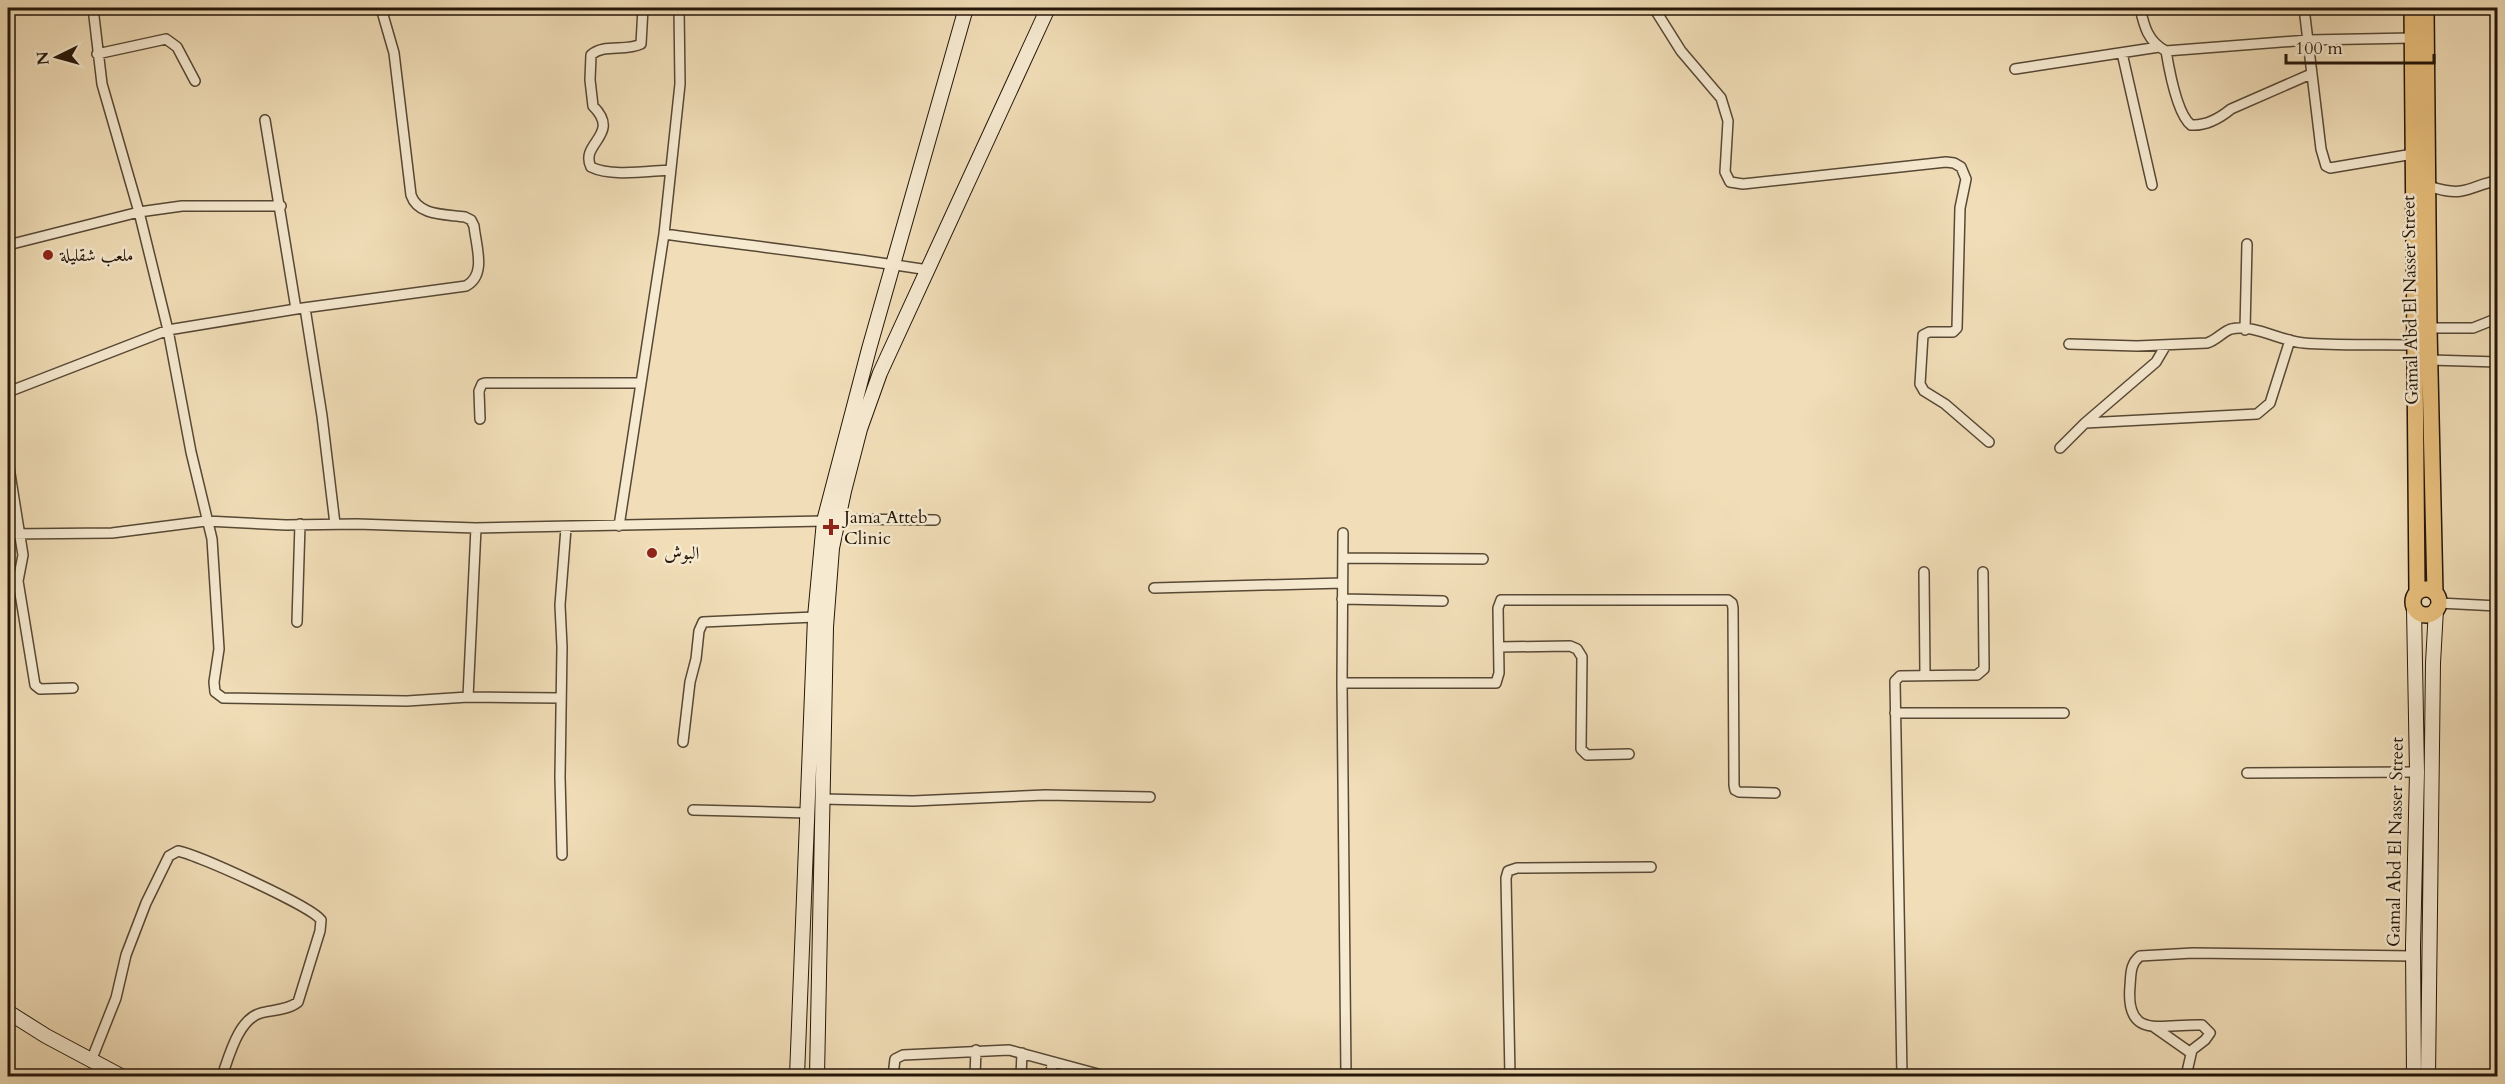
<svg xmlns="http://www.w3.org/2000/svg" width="2505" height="1084" font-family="Cardo,Amiri,serif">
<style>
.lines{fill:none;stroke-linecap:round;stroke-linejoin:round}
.street-casing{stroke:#574835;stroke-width:12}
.secondary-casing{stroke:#241609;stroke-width:16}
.primary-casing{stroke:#241609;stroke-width:18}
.street{stroke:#f6ead1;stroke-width:9}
.secondary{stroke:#f6ead1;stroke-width:14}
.primary{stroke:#e8bf7c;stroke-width:15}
.poi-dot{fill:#8f2418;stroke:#f6ead1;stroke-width:2}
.labels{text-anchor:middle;stroke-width:5;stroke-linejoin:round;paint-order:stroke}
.poi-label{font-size:18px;fill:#241609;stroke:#f6ead1;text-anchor:start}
.street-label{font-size:18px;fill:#241609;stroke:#f6ead1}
</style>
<rect width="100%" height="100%" fill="#f1deb8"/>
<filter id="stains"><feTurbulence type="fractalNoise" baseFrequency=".00333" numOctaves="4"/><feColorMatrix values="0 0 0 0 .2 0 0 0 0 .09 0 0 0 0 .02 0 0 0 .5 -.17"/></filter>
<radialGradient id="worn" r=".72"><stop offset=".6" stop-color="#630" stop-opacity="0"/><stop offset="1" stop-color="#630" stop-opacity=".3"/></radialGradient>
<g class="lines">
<!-- street casing -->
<g class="street-casing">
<path id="street" d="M93,8L102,84L139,212L168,330L191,452L212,539L219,649L214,682L215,692L223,698L407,701L468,697L560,698
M643,8L641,44C625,52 604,43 591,55L590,80L593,106C622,135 579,143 591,167C611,177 648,171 670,170
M1654,8L1681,51L1721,98L1728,121L1725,172L1730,182L1743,184L1946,162L1954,163L1961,167L1966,179L1960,208L1957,328L1953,332H1929L1923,335L1920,384L1924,391L1945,404L1989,442
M2140,8C2144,26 2148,42 2166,51L2308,40L2412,38
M2304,8L2321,149L2326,166L2330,168L2413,154
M2166,51C2169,69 2177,114 2191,125C2206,126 2220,118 2231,109L2311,74
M2122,53L2152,185
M97,54L166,39L177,47L195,81
M2015,69L2159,47
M265,120L296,309
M2428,186C2438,189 2450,193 2461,191C2474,189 2484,182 2498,181
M664,234C752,246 840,256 928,270
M8,245L139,212L182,206H281
M305,308L322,416L335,524
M2429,328H2473L2498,318
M2245,330L2247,244
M2069,344L2137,346L2207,343C2217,340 2222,332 2231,329C2255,324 2280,341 2304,343C2340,346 2378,344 2415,345
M2430,360L2498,362
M8,392L168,330L296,309L466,286C487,275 476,246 474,226L471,220L465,217C445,214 418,216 411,195L394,53L381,8
M480,419L479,391L482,384L485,383H641
M2085,423L2257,414L2270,403L2290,340
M2060,448L2085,423L2156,362L2166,345
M8,461L23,555L18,581L35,685L40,689L73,688
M838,519L935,520
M619,526L664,234L680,84L679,8
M1343,533L1342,683L1346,1076
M8,534L112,533L206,521L286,525L357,524L476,528L824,521
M1343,558L1483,559
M1924,572L1925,675
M1154,588L1342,583
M1342,599L1443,601
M2439,603L2498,606
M297,622L300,524
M1499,647L1570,646L1577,649L1582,657L1581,749L1587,755L1629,754
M1342,683H1496L1499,673L1498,608L1501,600H1728L1732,603L1733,608L1734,785L1735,790L1739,792L1775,793
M468,697L476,528
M1895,713H2064
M683,742L690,682L696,659L699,631L703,622L815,617
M2247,773L2417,772
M822,799L913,801L1045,795L1150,797
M693,810L807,813
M562,855L560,777L562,647L560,605L566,528
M2154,1027L2191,1053
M91,1061L116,998L126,955L146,903L169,856L178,851C198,855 311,906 321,920L320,931L298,1002C288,1010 273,1010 261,1013C238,1019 229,1057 222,1076
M893,1076L895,1059L903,1055L1009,1050L1098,1074
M975,1076L976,1050
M1021,1076L1022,1053
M1051,1076L1052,1062
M1510,1076L1506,878L1508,871L1517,868L1651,867
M1902,1076L1895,681L1900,676L1977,675L1984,669V665L1983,572
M2186,1076L2192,1050L2205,1040L2210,1033L2202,1025C2164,1023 2125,1042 2130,986C2131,974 2130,964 2140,956L2193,953L2413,956"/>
</g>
<!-- secondary casing -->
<g class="secondary-casing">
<path id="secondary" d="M2414,608L2417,772L2413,946L2414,1076
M8,1012L46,1036L121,1076
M797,1076L815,617L824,521L869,349L966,8
M817,1076L826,627L832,548L844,491L860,429L880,373L1048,8
M2428,1076L2433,663L2436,609"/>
</g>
<!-- primary casing -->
<g class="primary-casing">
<path id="primary" d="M2412,8L2417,592
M2426,8L2429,328L2435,593
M2413 602a13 13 0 1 1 26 0a13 13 0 1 1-26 0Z"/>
</g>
<!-- street -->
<use href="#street" class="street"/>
<!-- secondary -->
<use href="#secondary" class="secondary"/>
<!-- primary -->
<use href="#primary" class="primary"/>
</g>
<!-- markers -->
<g class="poi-dot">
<circle cx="48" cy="255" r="6"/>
<path d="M828 518h6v6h6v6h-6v6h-6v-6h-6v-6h6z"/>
<circle cx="652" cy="553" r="6"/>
</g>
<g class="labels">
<!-- poi labels -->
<g class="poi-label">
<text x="60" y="261">ملعب شقليلة</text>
<text x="844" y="523">Jama Atteb<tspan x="844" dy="21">Clinic</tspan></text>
<text x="664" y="559">البوش</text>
</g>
<!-- street labels -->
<g class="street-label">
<text transform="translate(2410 300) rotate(-91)" y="6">Gamal Abd El Nasser Street</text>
<text transform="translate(2395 842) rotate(-89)" y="6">Gamal Abd El Nasser Street</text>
</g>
</g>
<!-- margin -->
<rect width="2505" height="1084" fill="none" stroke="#f1deb8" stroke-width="30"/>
<rect x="9" y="9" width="2487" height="1066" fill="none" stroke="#241609" stroke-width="3"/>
<rect x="15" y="15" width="2475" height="1054" fill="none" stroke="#241609" stroke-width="1.5"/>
<!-- north arrow -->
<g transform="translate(57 57) rotate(265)" stroke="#f6ead1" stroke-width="4.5" paint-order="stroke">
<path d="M0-4.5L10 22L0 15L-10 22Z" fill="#241609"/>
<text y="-9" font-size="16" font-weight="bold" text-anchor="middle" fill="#241609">N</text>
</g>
<!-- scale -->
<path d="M2286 54v9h148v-9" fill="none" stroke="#241609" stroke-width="3"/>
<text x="2295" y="54" font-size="18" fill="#241609" stroke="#f6ead1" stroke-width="4.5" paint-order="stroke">100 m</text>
<rect width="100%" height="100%" filter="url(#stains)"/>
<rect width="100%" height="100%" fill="url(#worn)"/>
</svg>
